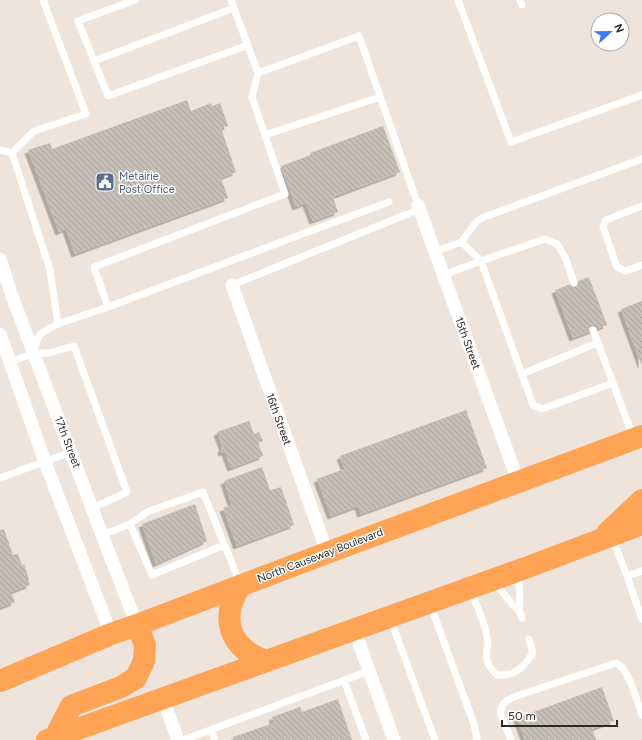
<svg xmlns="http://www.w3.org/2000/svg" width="642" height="740" font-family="Figtree,sans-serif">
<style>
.building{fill:url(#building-back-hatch);filter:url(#shadow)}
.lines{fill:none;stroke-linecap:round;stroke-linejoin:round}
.service{stroke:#fff;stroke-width:7}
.minor{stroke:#fff;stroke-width:13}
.trunk{stroke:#fea454;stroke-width:22}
.labels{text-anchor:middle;stroke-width:3;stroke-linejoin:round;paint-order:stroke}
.service-label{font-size:11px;fill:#4e5e75;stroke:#fff;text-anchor:start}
.street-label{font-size:11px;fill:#2b2b2b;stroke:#fff}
</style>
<defs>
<pattern id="building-back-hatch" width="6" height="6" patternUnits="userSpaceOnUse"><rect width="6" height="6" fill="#c6bfb8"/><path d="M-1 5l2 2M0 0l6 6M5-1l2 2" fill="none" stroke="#aaa49e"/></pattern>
<filter id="shadow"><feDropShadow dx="-3.5" dy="3.5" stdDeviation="0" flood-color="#0004"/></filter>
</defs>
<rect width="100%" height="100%" fill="#eee4dc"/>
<!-- building -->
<path class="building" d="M187,100L191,111L211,103L212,106L220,103L228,126L221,128L236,172L221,178L228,198L75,254L66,229L59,232L28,150L50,143L52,149Z
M383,126L400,172L333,197L338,212L313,221L306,203L296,207L281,166L311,155L310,153Z
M589,277L607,325L573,338L555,290Z
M642,301V366L621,309Z
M466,410L487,468L361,514L358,506L331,516L317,479L344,469L347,475L340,456Z
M249,421L254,434L259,432L263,441L258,443L263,456L231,468L225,452L222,453L221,449L223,448L217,432Z
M262,467L270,490L281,487L294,525L237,546L223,508L232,505L224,481Z
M195,504L207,541L156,564L142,524Z
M4,529L13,555L18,554L22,565L24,564L29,579H28L30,585L11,592L15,602L0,608V530Z
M602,687L614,721L592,729L596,740H525L517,718Z
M338,699L352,740H235L233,737L274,723L272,717L300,707L302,712Z"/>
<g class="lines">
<!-- service -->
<path class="service" d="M135,0L78,21L94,61L234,8
M231,0L258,73L359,36L418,205
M458,0L511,142L642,95
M520,0L522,5
M94,61L108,96L248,45
M258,73L252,97L285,194L94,267L108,307L297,236L389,202
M265,135L380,97
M0,150L12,153
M12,153L50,270L58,324C41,333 37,332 35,351
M12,153L34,131L86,114L43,0
M642,206L606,220L603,227L617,267L626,271L642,265
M461,242L481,261L545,239L557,244L565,257L574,283
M435,252L461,242L477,221L484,217L642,159
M443,275L481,261L533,405L542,409L613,383L633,437
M232,285L420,209
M58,324L108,307
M593,330L613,383
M10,362L35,353H49L74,346L127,492L93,508
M522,374L597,343
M0,478L71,452
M130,524L152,575L224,545
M102,535L130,524L147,512L203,492L240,583
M612,537L627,576
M642,571L627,576L642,619
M495,583L513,605L519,610L520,595L518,573
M470,590C476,604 483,617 486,632C492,653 478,656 497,675C516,676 523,668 533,653L529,639
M430,604L474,724L477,740
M519,610L522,618
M390,618L435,740
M344,680L366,740
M211,730L215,740
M183,740L369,671
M511,740L500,712L503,704L508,700L519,695L616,663C629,668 637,702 642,715"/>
<!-- minor -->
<path class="minor" d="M418,205L518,481
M0,259L12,296L102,535L137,625
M232,285L327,552
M0,334L45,462L111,634
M354,629L394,740
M163,699L178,740"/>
<!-- trunk -->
<path class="trunk" d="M607,533L642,500
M241,585C219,618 229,648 266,661
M0,681L111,634L137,625L332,551L642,436
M55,737L71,706L121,687L136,678L144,661L145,645L137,625
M47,740L528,567L642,524"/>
</g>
<!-- icons -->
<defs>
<g id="civic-square" transform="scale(1)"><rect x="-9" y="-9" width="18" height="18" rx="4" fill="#5c6f8a" stroke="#fff"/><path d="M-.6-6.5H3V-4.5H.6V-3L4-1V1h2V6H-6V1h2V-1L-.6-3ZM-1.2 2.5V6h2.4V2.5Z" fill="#fff"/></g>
</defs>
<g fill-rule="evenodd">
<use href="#civic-square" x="105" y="182"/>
</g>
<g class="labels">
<!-- service labels -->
<g class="service-label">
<text x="119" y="180">Metairie<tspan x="119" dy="13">Post Office</tspan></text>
</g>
<!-- street labels -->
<g class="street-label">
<text transform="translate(468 343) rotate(70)" y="4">15th Street</text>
<text transform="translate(279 419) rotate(70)" y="4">16th Street</text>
<text transform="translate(68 442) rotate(69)" y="4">17th Street</text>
<text transform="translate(320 555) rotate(-21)" y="4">North Causeway Boulevard</text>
</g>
</g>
<!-- north arrow -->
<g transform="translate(610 32) rotate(68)"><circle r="19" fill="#ffffff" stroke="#aaaaaa"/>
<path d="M0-3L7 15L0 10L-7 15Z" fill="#3878ff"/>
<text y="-6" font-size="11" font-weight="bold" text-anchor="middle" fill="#2b2b2b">N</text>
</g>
<!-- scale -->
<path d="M502 720v6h115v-6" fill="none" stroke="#2b2b2b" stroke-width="2"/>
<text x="508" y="720" font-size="12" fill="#2b2b2b" stroke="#ffffff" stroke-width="3" paint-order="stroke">50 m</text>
</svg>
